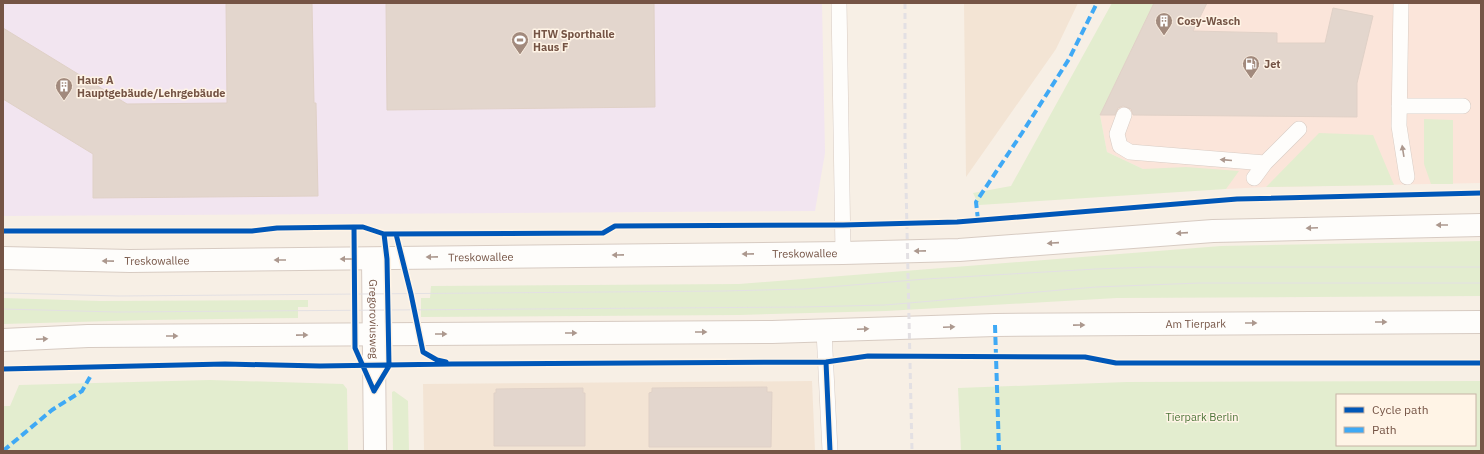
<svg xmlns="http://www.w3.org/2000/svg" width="1484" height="454" font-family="'IBM Plex Sans',sans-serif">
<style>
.residential{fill:#f3e4d4}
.commercial{fill:#fbe5da}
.education{fill:#f2e5f0}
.green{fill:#e3edcf;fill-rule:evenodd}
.building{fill:#e3d6cd;stroke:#e0d1c7}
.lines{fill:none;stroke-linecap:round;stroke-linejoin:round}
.service-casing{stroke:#d8ccc4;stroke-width:16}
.minor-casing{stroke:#d8ccc4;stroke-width:24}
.secondary-casing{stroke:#d7cbc2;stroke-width:24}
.service{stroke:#fefdfb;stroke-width:15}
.minor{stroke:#fefdfb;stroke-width:22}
.secondary{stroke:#fefdfb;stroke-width:22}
.tram{stroke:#e3e0e3;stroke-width:1}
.rail{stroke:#e3e0e3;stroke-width:3;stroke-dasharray:6 4;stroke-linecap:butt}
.quiet{stroke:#3fa9f5;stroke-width:4;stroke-dasharray:8 4;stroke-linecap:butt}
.cycleway-casing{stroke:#fff4e6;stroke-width:8}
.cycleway{stroke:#0057b8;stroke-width:5}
.oneway{fill:#ac988e}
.labels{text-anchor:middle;stroke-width:3;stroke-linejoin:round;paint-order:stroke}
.poi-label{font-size:11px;font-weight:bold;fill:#755445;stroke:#fff4e6;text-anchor:start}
.street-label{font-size:11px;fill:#755445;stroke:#fff4e6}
.park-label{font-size:11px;fill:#4e763a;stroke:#fff4e6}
</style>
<rect width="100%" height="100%" fill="#f7efe5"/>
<!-- residential -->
<path class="residential" d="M964,3H1078L1056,49L966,177Z
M812,381L815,451H424L423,384Z"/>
<!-- commercial -->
<path class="commercial" d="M1155,3H1481V183L1266,187L1226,189L1143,169L1107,152L1100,115Z"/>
<!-- education -->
<path class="education" d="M3,3H822L825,153L815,211L3,216Z"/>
<!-- green -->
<path class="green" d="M1112,3H1154L1100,115L1107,152L1143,169L1186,167L1239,171L1226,189L979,205L973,193L1011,186Z
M1424,119L1453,120V184H1431L1424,164Z
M1319,133L1373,135L1394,185L1266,187Z
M1481,241V296L1117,298L886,311L739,315L421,317V298H430L431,286L739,284L1221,246Z
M3,298L100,301L308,300V307H298V318L148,320L3,324Z
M210,380L343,384L347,389L348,451H3V406H10L19,385Z
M1481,381V451H961L958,388L1127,382ZM1337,395H1475V445H1337Z
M394,391L408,401L409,451H393L392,392Z"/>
<!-- building -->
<path class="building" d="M226,3H312L314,103H316L318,196L93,198V154L3,99V28L127,104L227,103Z
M386,3H654L655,107L387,110Z
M1154,3H1207L1193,31L1277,33V43H1325L1333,8L1373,16L1357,83V117L1133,115L1131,109L1123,106L1118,108L1115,115H1100Z
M767,387V392H772L771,447H649V393L652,392V388Z
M583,388V393H585V446H494V393H496V389Z"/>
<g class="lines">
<!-- service casing -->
<g class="service-casing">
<path id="service" d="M839,3L843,253
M1401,3L1399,126L1407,177
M1399,106H1463
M1124,115L1117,134L1120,146L1130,152L1265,163
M1254,178L1265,163L1299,129
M824,331L830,451"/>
</g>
<!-- minor casing -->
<g class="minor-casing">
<g id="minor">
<path id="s1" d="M373,259L375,451"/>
</g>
</g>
<!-- secondary casing -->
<g class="secondary-casing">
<g id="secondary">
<path id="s2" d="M3,258L130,261L843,253L959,250L1213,231L1481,225"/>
<path id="s3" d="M3,340L88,336L772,332L995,325L1481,322"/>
</g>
</g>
<!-- service -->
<use href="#service" class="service"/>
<!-- minor -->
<use href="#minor" class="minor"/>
<!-- secondary -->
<use href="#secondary" class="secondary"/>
<!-- tram -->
<path class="tram" d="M3,293L119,296L723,291L804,289L926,279L1096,269L1151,267H1481
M3,309L117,312L803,307L885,305L1096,287L1200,283H1481"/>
<!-- rail -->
<path class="rail" d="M905,3V141L912,451"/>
<!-- quiet -->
<path class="quiet" d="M978,220L976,202L1022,133L1069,59L1097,3
M995,325L999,451
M3,451L52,410L82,391L90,377"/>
<!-- cycleway casing -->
<g class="cycleway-casing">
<path id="cycleway" d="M354,227L355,348L374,391
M3,231H252L277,228L354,227H363L384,234L603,233L615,226L843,225L957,222L1237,199L1481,193
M396,234L411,294L423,352L437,360L446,362
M826,362L830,451
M3,369L225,364L320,366L452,364L826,362L868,356L1085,357L1116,363H1481
M374,391L389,366L387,259L384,234"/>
</g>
<!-- cycleway -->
<use href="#cycleway" class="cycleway"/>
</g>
<!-- one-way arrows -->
<defs><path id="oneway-solid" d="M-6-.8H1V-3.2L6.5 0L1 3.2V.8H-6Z"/></defs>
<g class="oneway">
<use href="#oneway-solid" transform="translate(1403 151) rotate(-99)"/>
<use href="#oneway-solid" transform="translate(1226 160) rotate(-175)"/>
<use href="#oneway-solid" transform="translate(1442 225) rotate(180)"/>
<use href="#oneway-solid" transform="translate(1312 228) rotate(178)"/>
<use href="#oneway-solid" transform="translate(1182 233) rotate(176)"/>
<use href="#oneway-solid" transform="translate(1053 243) rotate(176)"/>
<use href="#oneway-solid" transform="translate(920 251) rotate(179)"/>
<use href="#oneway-solid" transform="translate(748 254) rotate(179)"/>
<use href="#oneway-solid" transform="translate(618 255) rotate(179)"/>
<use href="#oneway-solid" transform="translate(432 257) rotate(179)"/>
<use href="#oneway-solid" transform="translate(346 259) rotate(180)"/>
<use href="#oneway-solid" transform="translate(280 260) rotate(180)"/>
<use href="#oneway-solid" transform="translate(108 261) rotate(-179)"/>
<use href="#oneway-solid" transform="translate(1381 322)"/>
<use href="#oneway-solid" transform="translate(1251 323)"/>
<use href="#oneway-solid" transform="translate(1079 325) rotate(-1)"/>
<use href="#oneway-solid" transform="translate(949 327) rotate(-2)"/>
<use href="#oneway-solid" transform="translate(863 329) rotate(-2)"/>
<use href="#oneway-solid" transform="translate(701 332)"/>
<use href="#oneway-solid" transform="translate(571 333)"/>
<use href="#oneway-solid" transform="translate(441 334)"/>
<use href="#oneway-solid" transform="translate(302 335) rotate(-1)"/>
<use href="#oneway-solid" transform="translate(172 336)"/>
<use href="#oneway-solid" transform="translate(42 339) rotate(-3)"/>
</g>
<!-- icons -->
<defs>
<g id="building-pin" transform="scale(0.9)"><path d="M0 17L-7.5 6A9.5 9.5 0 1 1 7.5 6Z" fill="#a28a7d" stroke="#fff4e6"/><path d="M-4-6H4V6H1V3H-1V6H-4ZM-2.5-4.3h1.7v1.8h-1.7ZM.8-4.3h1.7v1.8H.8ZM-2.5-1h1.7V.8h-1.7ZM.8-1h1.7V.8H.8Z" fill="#fff"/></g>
<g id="stadium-pin" transform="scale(0.9)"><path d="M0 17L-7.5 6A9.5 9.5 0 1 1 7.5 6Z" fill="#a28a7d" stroke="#fff4e6"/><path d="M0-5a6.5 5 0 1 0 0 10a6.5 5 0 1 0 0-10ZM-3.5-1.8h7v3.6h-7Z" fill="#fff"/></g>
<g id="fuel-pin" transform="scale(0.9)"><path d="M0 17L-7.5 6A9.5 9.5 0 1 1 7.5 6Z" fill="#a28a7d" stroke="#fff4e6"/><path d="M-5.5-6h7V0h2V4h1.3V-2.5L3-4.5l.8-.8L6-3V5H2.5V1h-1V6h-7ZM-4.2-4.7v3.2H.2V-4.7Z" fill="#fff"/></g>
</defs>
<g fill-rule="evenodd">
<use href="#building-pin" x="1164" y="21"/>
<use href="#stadium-pin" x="520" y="40"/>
<use href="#fuel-pin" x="1251" y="64"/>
<use href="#building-pin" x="64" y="86"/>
</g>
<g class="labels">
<!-- poi labels -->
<g class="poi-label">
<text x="1177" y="25">Cosy-Wasch</text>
<text x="533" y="38">HTW Sporthalle<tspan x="533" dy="13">Haus F</tspan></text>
<text x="1264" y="68">Jet</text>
<text x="77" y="84">Haus A<tspan x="77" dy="13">Hauptgebäude/Lehrgebäude</tspan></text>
</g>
<!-- street labels -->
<g class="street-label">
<text dy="4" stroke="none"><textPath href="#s2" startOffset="802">Treskowallee</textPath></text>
<text dy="4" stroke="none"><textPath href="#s2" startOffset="478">Treskowallee</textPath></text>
<text dy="4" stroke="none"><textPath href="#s2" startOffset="154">Treskowallee</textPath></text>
<text dy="4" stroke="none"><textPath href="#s1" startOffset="60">Gregoroviusweg</textPath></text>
<text dy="4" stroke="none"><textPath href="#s3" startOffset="1193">Am Tierpark</textPath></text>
</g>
<!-- park labels -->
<g class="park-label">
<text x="1202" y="421">Tierpark Berlin</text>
</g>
</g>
<!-- border -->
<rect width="1484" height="454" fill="none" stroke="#755445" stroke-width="8"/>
<!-- legend -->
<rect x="1336" y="394" width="140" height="52" fill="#fff4e6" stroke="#c8b4a6"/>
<rect x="1344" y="407" width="20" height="6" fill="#0057b8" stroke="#c8b4a6"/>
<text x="1372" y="414" font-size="12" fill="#755445">Cycle path</text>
<rect x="1344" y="427" width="20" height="6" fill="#3fa9f5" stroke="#c8b4a6"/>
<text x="1372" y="434" font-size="12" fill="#755445">Path</text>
</svg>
